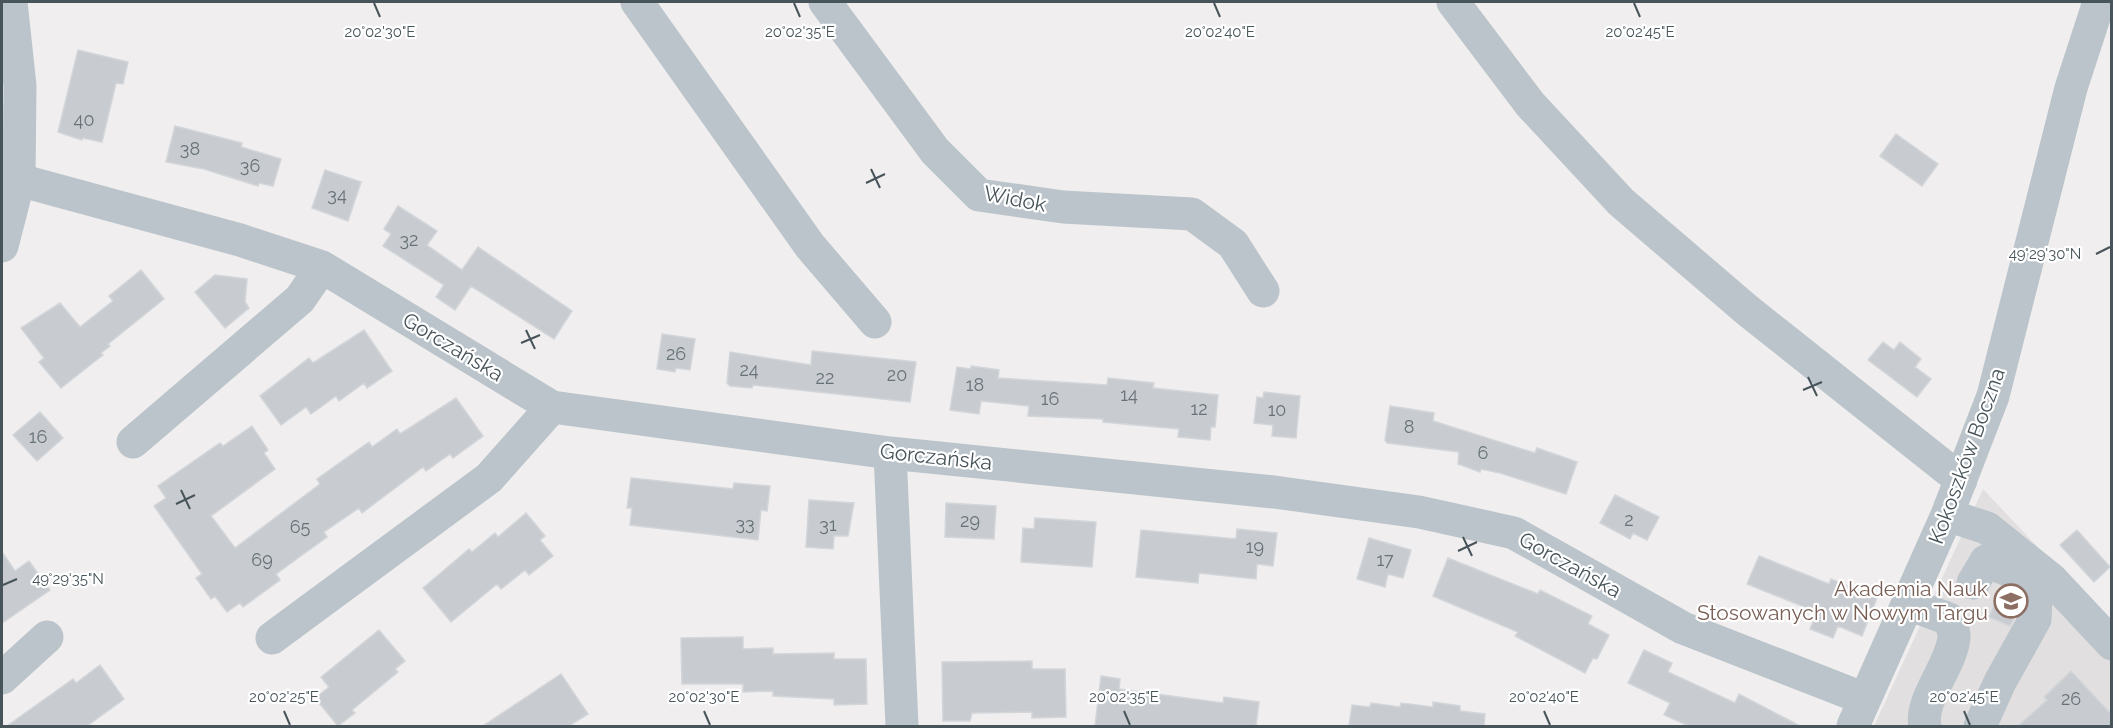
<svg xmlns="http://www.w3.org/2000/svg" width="2113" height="728" font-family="Raleway,sans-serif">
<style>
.education{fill:#e1dfdf}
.building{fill:#c8ccd0;stroke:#d2d5d9;stroke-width:1.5}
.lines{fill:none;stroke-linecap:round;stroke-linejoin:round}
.minor{stroke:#bac4ca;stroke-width:33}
.ticks{fill:none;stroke:#47545a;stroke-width:2}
.labels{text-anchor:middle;stroke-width:4.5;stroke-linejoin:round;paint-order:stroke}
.number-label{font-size:18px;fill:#677278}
.street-label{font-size:21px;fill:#47545a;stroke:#fff}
.education-label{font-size:21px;fill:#785e54;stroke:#fff;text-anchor:end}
.ticks-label{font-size:15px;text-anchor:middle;fill:#47545a;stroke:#fff;stroke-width:4.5;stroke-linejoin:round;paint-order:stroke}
</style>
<rect width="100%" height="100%" fill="#f0eeee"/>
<!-- education -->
<path class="education" d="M1983,489L2111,625V726H1874Z"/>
<!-- building -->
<path class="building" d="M78,50L128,62L123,84L116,83L102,142L83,138L82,140L58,132Z
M175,126L242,143L241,147L281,159L273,186L259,183L258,186L204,169L166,162Z
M1896,134L1938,164L1922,186L1880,156Z
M325,170L361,182L348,221L312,208Z
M398,206L437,231L427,245L462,270L478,247L572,311L554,339L471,286L455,310L436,297L444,285L383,246L391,234L384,229Z
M141,270L164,299L108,344L110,346L101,353L103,355L61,388L39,362L44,358L21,328L60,303L80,327L113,301L109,296Z
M215,275L247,279L245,302L249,308L225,328L195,292Z
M364,330L392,371L367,388L364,383L339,401L336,396L311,414L306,407L281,425L260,396L309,358L313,363Z
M662,334L695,339L690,370L676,368L675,372L657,369Z
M1883,342L1894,350L1900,342L1921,359L1915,367L1931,379L1917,397L1868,360Z
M812,351L916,362L910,402L753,385L752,388L730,386L727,383L730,352L811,365Z
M971,366L999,370L998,378L1107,385L1108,378L1154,383L1153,388L1218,395L1215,427H1211L1210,440L1178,437L1179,429L1103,422V419L1028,416L1029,406L981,401L979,414L950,410L957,367L971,369Z
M1264,392L1300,396L1296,438L1272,436L1273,425L1254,423L1257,397L1263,398Z
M456,398L483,436L453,458L450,454L426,471L423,467L362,513L359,508L324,532L327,537L276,574L280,580L243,607L240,603L227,612L215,596L211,599L196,578L202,574L154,506L166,498L158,486L220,443L223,446L252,426L268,450L264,453L275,469L211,516L235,548L320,484L317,479L369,442L372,447L397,429L400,434Z
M1390,406L1434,413L1433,421L1535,453L1537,448L1577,462L1566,494L1500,473L1481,469L1480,472L1458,464L1459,452L1387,443L1385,440Z
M40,412L63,438L37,461L13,435Z
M631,478L733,489L734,483L770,486L767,511L761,510L758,540L630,525L632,508H627Z
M1615,495L1659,517L1647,540L1633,533L1630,539L1600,523Z
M809,500L854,503L848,536H834L833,549L806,547Z
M946,503L996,506L994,539L945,537Z
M526,513L545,536L540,540L553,556L529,575L525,570L501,589L497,584L451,622L423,588L469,549L472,552L495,533L498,537Z
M1035,518L1096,522L1092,567L1021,562L1023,528L1034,529Z
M1237,529L1277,533L1273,566L1257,564L1256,579L1199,573L1198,583L1136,577L1141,530L1236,539Z
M2077,530L2110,567L2094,582L2060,545Z
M1369,538L1411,550L1403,578L1388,574L1385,587L1357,579Z
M2,552L15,571L29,561L50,590L2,623Z
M1759,556L1829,584L1831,579L1877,598L1862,636L1838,626L1833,638L1810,629L1817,612L1747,584Z
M1448,558L1538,594L1540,590L1592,616L1588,624L1609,635L1597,659L1593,658L1585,673L1515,636L1518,632L1433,596Z
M2002,588L2010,591L2017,602L2016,614L2010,626L1989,617Z
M379,630L405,661L395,669L398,672L352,710L355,713L338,726L315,698L329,687L321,677Z
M743,637V649L773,648V654L834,653V659H866L867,704L834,705V699L773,696V691L743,692V684H682L681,638Z
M1644,650L1672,663L1668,672L1735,703L1739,694L1800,726H1689L1664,715L1670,703L1628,683Z
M1032,661V669H1065L1066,717L1032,718V712L972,713L970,721H943L942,662Z
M100,665L124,699L87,726H7L73,679L76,683Z
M2071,671L2112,715V726H2018L2047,700L2044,697Z
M561,674L588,714L569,726H483Z
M1101,676L1120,679L1119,689L1223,703L1224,697L1259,702L1256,726H1095Z
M1433,702L1460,706V711L1485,714L1484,726H1349L1352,705L1370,707L1371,703L1400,707L1401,703L1433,707Z"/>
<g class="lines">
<!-- minor -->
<path class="minor" d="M637,2L810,246L875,322
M825,2L935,151L979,195L1063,207L1192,214L1233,244L1263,291
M1453,2L1530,104L1621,202L1747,310L1961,480
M2,168L19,180L240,240L322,267L552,407L890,453L1274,492L1419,512L1514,533L1683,628L1865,699
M2,246L19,180L20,86L11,2
M133,442L300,299L322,267
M890,453L902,726
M1947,515L1987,528L2052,580L2112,644
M1973,583L1986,561L2022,576L2036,596L2035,619L2000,682L1980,726
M1908,604L1949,619C1951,625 1955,632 1954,638C1951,666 1919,701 1925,726
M272,638L489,478L552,407
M2,678L47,637
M1853,726L1947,515L1993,396L2071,88L2099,2"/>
</g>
<!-- ticks -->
<path class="ticks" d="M374,3L380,17M794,3L800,17M1214,3L1220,17M1634,3L1640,17M871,169L880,188M866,183L885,174M2096,254L2110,247M526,330L535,349M521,343L540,335M1808,377L1817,396M1803,390L1822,382M181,490L190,509M176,504L195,495M1463,537L1472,556M1458,551L1477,542M3,585L17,579M284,711L290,725M704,711L710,725M1124,711L1130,725M1544,711L1550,725M1964,711L1970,725"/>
<!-- icons -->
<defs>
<g id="university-ring" transform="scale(1.725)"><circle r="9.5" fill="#fff" stroke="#8d6e63" stroke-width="1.5"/><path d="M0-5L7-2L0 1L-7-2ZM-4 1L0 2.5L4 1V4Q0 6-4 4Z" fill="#8d6e63"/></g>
</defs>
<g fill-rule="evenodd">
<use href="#university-ring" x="2011" y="601"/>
</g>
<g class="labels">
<!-- number labels -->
<g class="number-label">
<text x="84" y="126">40</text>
<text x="190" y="155">38</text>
<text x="250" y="172">36</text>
<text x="337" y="201">34</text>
<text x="409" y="246">32</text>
<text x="676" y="360">26</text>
<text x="749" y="376">24</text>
<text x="897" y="381">20</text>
<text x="825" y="384">22</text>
<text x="975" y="391">18</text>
<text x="1129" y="401">14</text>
<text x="1050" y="405">16</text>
<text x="1199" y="415">12</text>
<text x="1277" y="416">10</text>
<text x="1409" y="433">8</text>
<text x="38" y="443">16</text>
<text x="1483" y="459">6</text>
<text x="1629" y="526">2</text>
<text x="970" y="527">29</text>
<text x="745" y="530">33</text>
<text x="828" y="531">31</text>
<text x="300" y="533">65</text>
<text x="1255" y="553">19</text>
<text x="262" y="566">69</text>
<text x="1385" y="566">17</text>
<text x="2071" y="705">26</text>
</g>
<!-- street labels -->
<g class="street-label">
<text transform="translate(1015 199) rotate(11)" y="7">Widok</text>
<text transform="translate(453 347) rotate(31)" y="7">Gorczańska</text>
<text transform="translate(1967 456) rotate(-70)" y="7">Kokoszków Boczna</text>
<text transform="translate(936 457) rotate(6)" y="7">Gorczańska</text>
<text transform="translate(1570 565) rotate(29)" y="7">Gorczańska</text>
</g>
<!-- education labels -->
<g class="education-label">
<text x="1988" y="596">Akademia Nauk<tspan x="1988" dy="24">Stosowanych w Nowym Targu</tspan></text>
</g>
</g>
<g class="ticks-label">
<text x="380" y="37">20°02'30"E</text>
<text x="800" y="37">20°02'35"E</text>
<text x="1220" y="37">20°02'40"E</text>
<text x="1640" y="37">20°02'45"E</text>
<text x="2045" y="259">49°29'30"N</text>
<text x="68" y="584">49°29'35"N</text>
<text x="284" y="702">20°02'25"E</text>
<text x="704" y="702">20°02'30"E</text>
<text x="1124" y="702">20°02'35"E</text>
<text x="1544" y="702">20°02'40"E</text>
<text x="1964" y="702">20°02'45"E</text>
</g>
<!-- border -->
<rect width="2113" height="728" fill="none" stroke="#47545a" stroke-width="6"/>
</svg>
